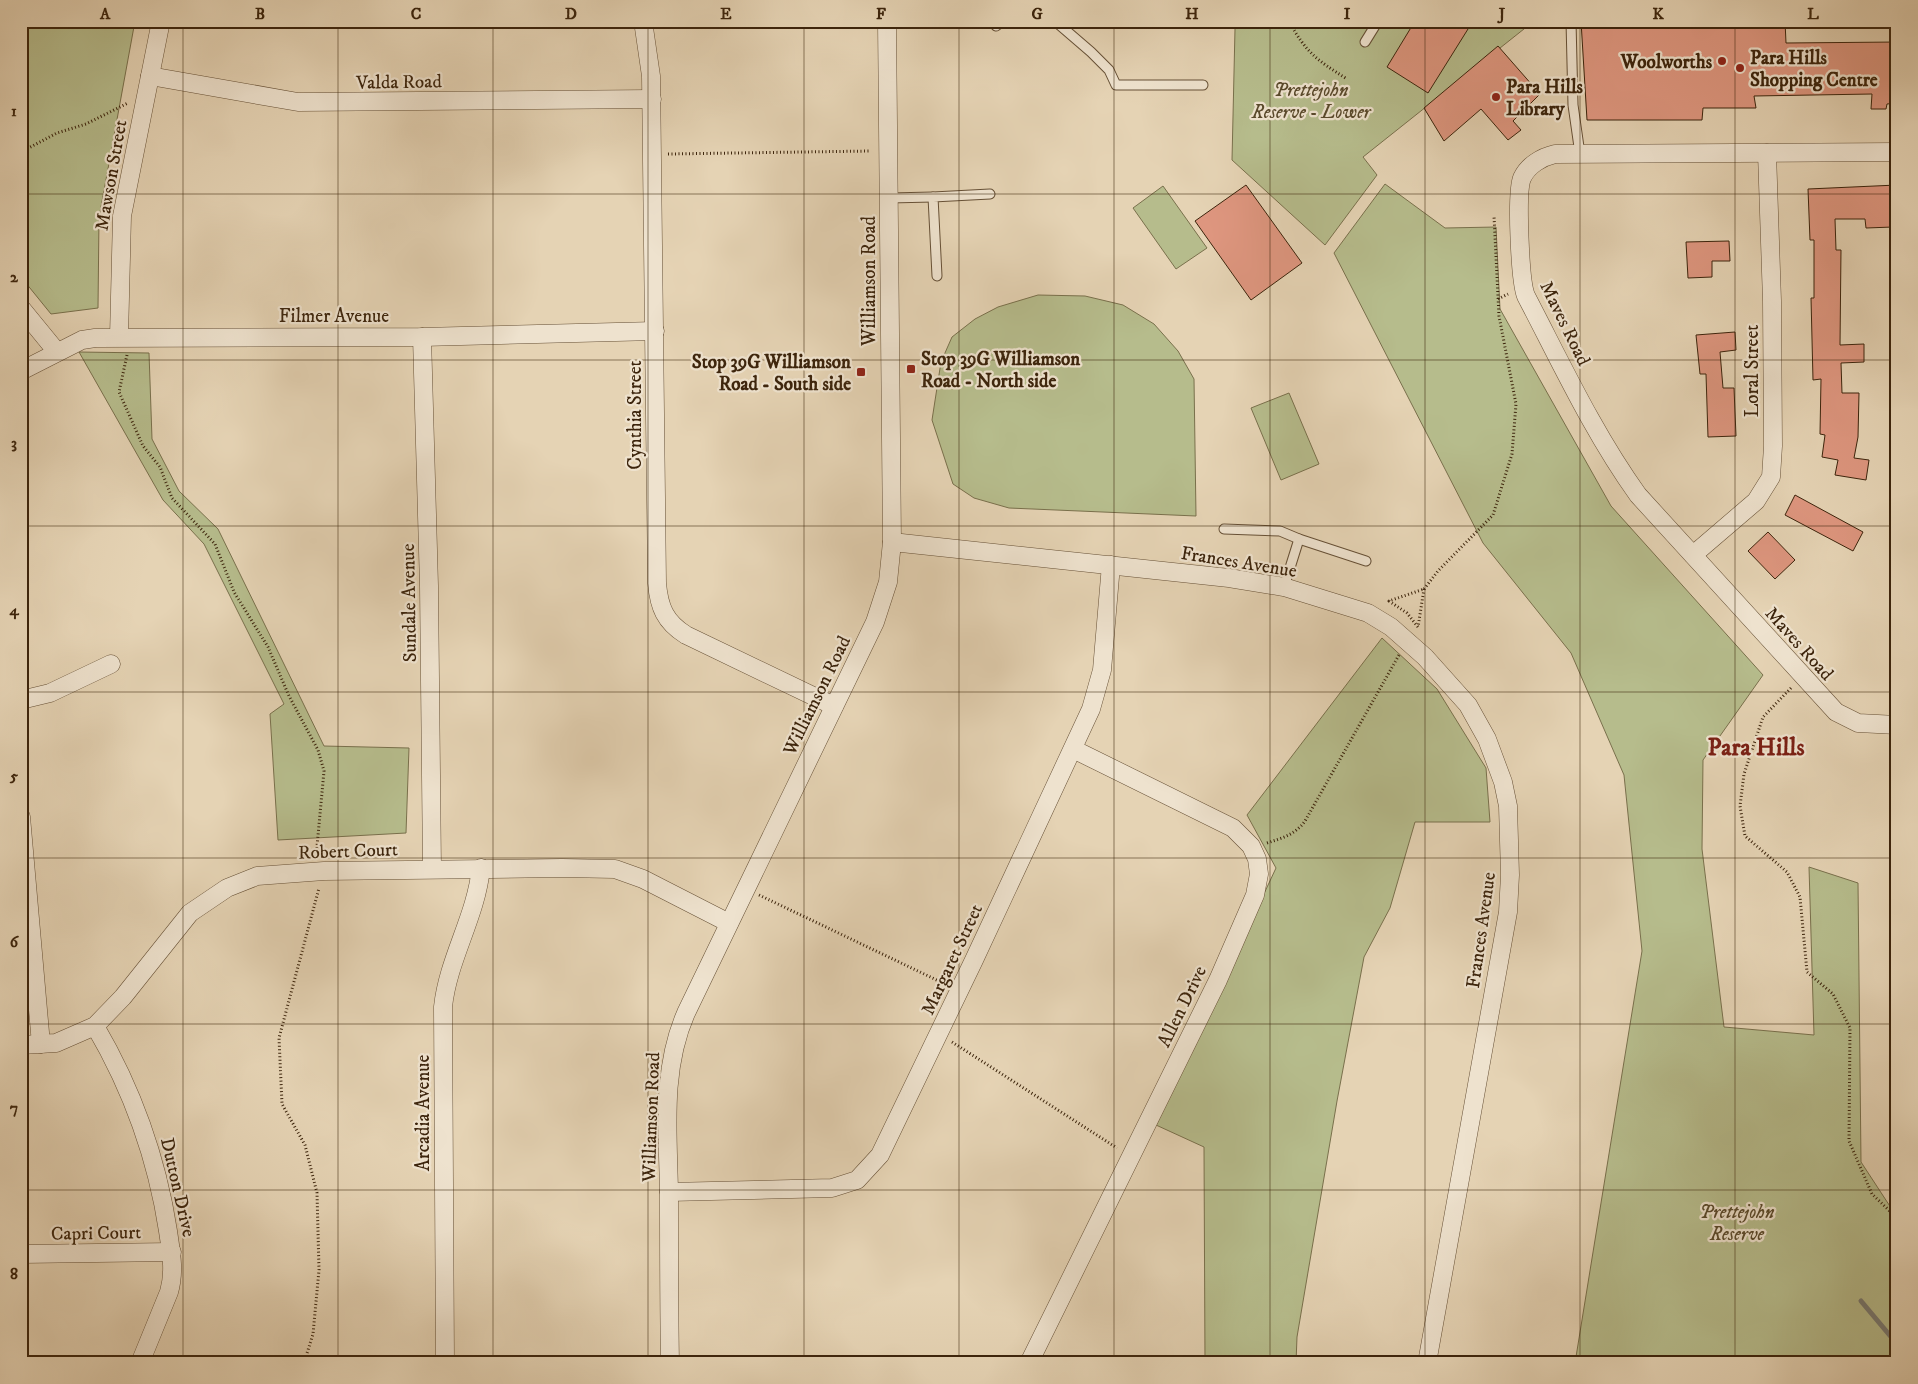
<svg xmlns="http://www.w3.org/2000/svg" width="1918" height="1384" viewBox="0 0 1918 1384" font-family="'IM FELL DW Pica',serif">
<style>
.green{fill:#b6bc8c;stroke:#79704c}
.lines{fill:none;stroke-linecap:round;stroke-linejoin:round}
.stream{stroke:#767a74;stroke-width:5}
.building{fill:#de967f;stroke:#3c240c}
.lane-casing{stroke:#665036;stroke-width:11}
.street-casing{stroke:#665036;stroke-width:19}
.path{stroke:#3c240c;stroke-width:3;stroke-dasharray:1 2.5;stroke-linecap:butt}
.lane{stroke:#eee2ce;stroke-width:9}
.street{stroke:#eee2ce;stroke-width:18}
.grid{fill:none;stroke:#3c240c;stroke-width:1;stroke-opacity:0.55}
.poi-dot{fill:#8f2418;stroke:#eee2ce;stroke-width:2}
.labels{text-anchor:middle;stroke-width:4.5;stroke-linejoin:round;paint-order:stroke}
.poi-label{font-size:19px;font-weight:bold;fill:#3c240c;stroke:#eee2ce;text-anchor:start}
.street-label{font-size:19px;fill:#3c240c;stroke:#eee2ce}
.park-label{font-size:19px;font-style:italic;fill:#5a4a2c;stroke:#eee2ce}
.district-label{font-size:24px;font-weight:bold;fill:#7a1f14;stroke:#eee2ce}
.neatline{fill:none;stroke:#3c240c;stroke-width:2}
.grid-label{font-size:16px;text-anchor:middle;font-weight:bold;fill:#3c240c}
</style>
<rect width="100%" height="100%" fill="#e5d3b4"/>
<filter id="stains"><feTurbulence type="fractalNoise" baseFrequency=".004" numOctaves="4"/><feColorMatrix values="0 0 0 0 .2 0 0 0 0 .09 0 0 0 0 .02 0 0 0 .5 -.17"/></filter>
<radialGradient id="worn" r=".72"><stop offset=".6" stop-color="#630" stop-opacity="0"/><stop offset="1" stop-color="#630" stop-opacity=".3"/></radialGradient>
<g class="green">
<polygon points="21,21 135,21 99,218 98,308 51,314 21,277"/>
<polygon points="1231,21 1534,21 1363,157 1377,175 1325,245 1232,160 1235,29"/>
<polygon points="1385,184 1445,228 1496,227 1500,309 1611,506 1763,675 1703,760 1702,849 1724,1027 1814,1035 1809,867 1858,883 1861,1162 1897,1217 1897,1363 1575,1363 1642,951 1624,775 1571,653 1483,543 1334,253"/>
<polygon points="1163,186 1207,248 1176,269 1133,208"/>
<polygon points="1038,295 1085,296 1123,305 1154,324 1178,351 1194,379 1196,516 1009,508 974,498 953,484 932,420 941,362 952,337 975,319 998,307"/>
<polygon points="79,352 149,353 152,439 179,491 218,529 324,746 409,748 406,833 278,840 270,714 284,704 204,544 163,500"/>
<polygon points="1289,393 1319,464 1281,480 1251,408"/>
<polygon points="1382,638 1437,689 1486,768 1490,822 1415,822 1390,908 1364,957 1337,1101 1297,1337 1296,1363 1205,1363 1204,1147 1156,1125 1276,868 1247,815"/>
</g>
<g class="lines">
<polyline class="stream" points="1861,1301 1892,1338 1897,1357"/>
</g>
<g class="building">
<polygon points="1415,21 1473,21 1428,93 1387,67"/>
<polygon points="1581,21 1785,21 1786,43 1897,42 1897,103 1887,104 1886,109 1871,109 1872,94 1754,96 1756,108 1703,108 1702,120 1587,120"/>
<polygon points="1498,46 1540,94 1513,121 1521,130 1508,140 1481,109 1444,141 1424,108"/>
<polygon points="1246,185 1302,263 1251,300 1195,221"/>
<polygon points="1897,185 1897,213 1892,213 1893,227 1866,228 1865,219 1835,219 1836,250 1841,250 1840,345 1864,344 1864,362 1841,363 1842,393 1859,393 1858,437 1854,458 1869,460 1866,480 1835,475 1838,460 1822,457 1825,435 1820,434 1821,379 1813,380 1811,298 1814,298 1814,240 1810,240 1808,189"/>
<polygon points="1729,241 1730,261 1712,261 1712,277 1688,278 1686,242"/>
<polygon points="1735,332 1736,350 1720,352 1723,388 1734,388 1736,436 1708,437 1706,374 1700,374 1696,335"/>
<polygon points="1795,495 1863,532 1853,551 1785,515"/>
<polygon points="1768,532 1795,560 1775,579 1748,551"/>
</g>
<g class="lines">
<defs>
<g id="lane">
<polyline points="1055,21 1091,52 1109,70 1116,85 1203,85"/>
<polyline points="1571,21 1573,105 1580,154"/>
<polyline points="996,26 1003,21"/>
<polyline points="1365,42 1378,21"/>
<polyline points="889,198 933,197"/>
<polyline points="937,276 933,197 990,194"/>
<polyline points="1224,529 1280,531 1299,539"/>
<polyline points="1284,587 1299,539 1366,561"/>
</g>
<g id="street">
<path d="M643,21L651,76L657,583C659,607 665,622 686,635L834,706"/>
<polyline points="150,76 298,102 652,99"/>
<path d="M1897,152L1555,154C1542,157 1528,165 1522,178C1516,193 1520,282 1526,296C1561,363 1594,434 1638,495L1836,712L1858,723L1897,725"/>
<polyline points="21,308 57,352"/>
<polyline points="119,337 122,216 161,21"/>
<polyline points="422,337 429,586 432,869"/>
<polyline points="21,371 82,340 95,338 422,337 655,331"/>
<polyline points="892,542 1229,578 1284,587 1368,613 1391,627 1425,657 1468,705 1487,739 1503,782 1508,806 1510,875 1508,912 1427,1363"/>
<polyline points="1693,555 1756,501 1771,477 1773,446 1772,301 1767,153"/>
<polyline points="21,700 50,693 111,664"/>
<polyline points="21,817 41,1044"/>
<path d="M95,1026C132,1089 157,1159 168,1231C171,1252 175,1271 169,1292L140,1363"/>
<polyline points="21,1045 56,1043 95,1026 123,997 190,913 227,888 257,876 324,871 562,868 615,869 643,879 729,923"/>
<polyline points="669,1192 832,1188 857,1180 880,1155 974,960 1091,709 1102,670 1111,565"/>
<polyline points="21,1254 172,1252"/>
<path d="M445,1363L443,1007C448,959 476,917 481,868"/>
<path d="M670,1363C669,1306 669,1249 669,1192C668,1131 661,1070 686,1013L875,622L888,582L892,542L887,21"/>
<polyline points="1029,1363 1218,980 1255,895 1259,874 1257,859 1251,846 1233,828 1073,749"/>
</g>
</defs>
<use href="#lane" class="lane-casing"/>
<use href="#street" class="street-casing"/>
<g class="path">
<path d="M1289,21C1306,53 1317,60 1347,79"/>
<polyline points="21,152 57,133 86,124 128,103"/>
<polyline points="668,154 870,151"/>
<polyline points="1498,299 1508,294"/>
<polyline points="127,355 119,392 143,446 160,467 172,498 215,544 234,592 268,647 289,696 318,750 324,771 316,857"/>
<polyline points="1424,589 1438,571 1493,515 1512,454 1516,404 1499,316 1494,216"/>
<polygon points="1424,589 1418,627 1407,613 1389,601"/>
<polyline points="1791,688 1763,717 1744,774 1740,806 1745,836 1787,872 1800,897 1807,972 1833,994 1850,1028 1849,1141 1872,1194 1897,1218"/>
<path d="M1267,843C1282,838 1295,835 1305,821L1399,655"/>
<polyline points="759,895 945,984"/>
<polyline points="952,1042 1117,1148"/>
<polyline points="304,1363 313,1334 319,1270 317,1193 305,1145 282,1104 279,1038 319,888"/>
</g>
<use href="#lane" class="lane"/>
<use href="#street" class="street"/>
</g>
<path class="grid" d="M183,21V1363M338,21V1363M493,21V1363M648,21V1363M804,21V1363M959,21V1363M1114,21V1363M1270,21V1363M1425,21V1363M1580,21V1363M1735,21V1363M21,194H1897M21,360H1897M21,526H1897M21,692H1897M21,858H1897M21,1024H1897M21,1190H1897"/>
<g class="poi-dot">
<circle cx="1722" cy="61" r="5"/>
<circle cx="1740" cy="68" r="5"/>
<circle cx="1496" cy="97" r="5"/>
<rect x="906" y="364" width="10" height="10" rx="2.5"/>
<rect x="856" y="367" width="10" height="10" rx="2.5"/>
</g>
<g class="labels">
<g class="poi-label">
<text x="1750" y="64">Para Hills<tspan x="1750" dy="22">Shopping Centre</tspan></text>
<text x="1712" y="68" text-anchor="end">Woolworths</text>
<text x="1506" y="93">Para Hills<tspan x="1506" dy="22">Library</tspan></text>
<text x="921" y="365">Stop 39G Williamson<tspan x="921" dy="22">Road - North side</tspan></text>
<text x="851" y="368" text-anchor="end">Stop 39G Williamson<tspan x="851" dy="22">Road - South side</tspan></text>
</g>
<g class="street-label">
<text transform="translate(399 81) rotate(-1)" y="7">Valda Road</text>
<text transform="translate(110 175) rotate(-80)" y="7">Mawson Street</text>
<text transform="translate(868 281) rotate(-90)" y="7">Williamson Road</text>
<text x="334" y="322">Filmer Avenue</text>
<text transform="translate(1566 323) rotate(64)" y="7">Maves Road</text>
<text transform="translate(1751 371) rotate(-90)" y="7">Loral Street</text>
<text transform="translate(634 415) rotate(-90)" y="7">Cynthia Street</text>
<text transform="translate(1239 561) rotate(9)" y="7">Frances Avenue</text>
<text transform="translate(408 603) rotate(-91)" y="7">Sundale Avenue</text>
<text transform="translate(1800 643) rotate(48)" y="7">Maves Road</text>
<text transform="translate(816 695) rotate(-64)" y="7">Williamson Road</text>
<text transform="translate(348 850) rotate(-2)" y="7">Robert Court</text>
<text transform="translate(1480 930) rotate(-82)" y="7">Frances Avenue</text>
<text transform="translate(951 959) rotate(-65)" y="7">Margaret Street</text>
<text transform="translate(1181 1006) rotate(-64)" y="7">Allen Drive</text>
<text transform="translate(422 1113) rotate(-90)" y="7">Arcadia Avenue</text>
<text transform="translate(650 1117) rotate(-88)" y="7">Williamson Road</text>
<text transform="translate(179 1187) rotate(77)" y="7">Dutton Drive</text>
<text transform="translate(96 1232) rotate(-1)" y="7">Capri Court</text>
</g>
<g class="park-label">
<text x="1311" y="96">Prettejohn<tspan x="1311" dy="22">Reserve - Lower</tspan></text>
<text x="1737" y="1218">Prettejohn<tspan x="1737" dy="22">Reserve</tspan></text>
</g>
<g class="district-label">
<text x="1756" y="755">Para Hills</text>
</g>
</g>
<rect width="1918" height="1384" fill="none" stroke="#e5d3b4" stroke-width="55"/>
<rect x="28" y="28" width="1862" height="1328" class="neatline"/>
<g class="grid-label">
<text x="105" y="19">A</text>
<text x="260" y="19">B</text>
<text x="416" y="19">C</text>
<text x="571" y="19">D</text>
<text x="726" y="19">E</text>
<text x="881" y="19">F</text>
<text x="1037" y="19">G</text>
<text x="1192" y="19">H</text>
<text x="1347" y="19">I</text>
<text x="1502" y="19">J</text>
<text x="1658" y="19">K</text>
<text x="1813" y="19">L</text>
<text x="14" y="116">1</text>
<text x="14" y="282">2</text>
<text x="14" y="448">3</text>
<text x="14" y="615">4</text>
<text x="14" y="781">5</text>
<text x="14" y="947">6</text>
<text x="14" y="1113">7</text>
<text x="14" y="1279">8</text>
</g>
<rect width="100%" height="100%" filter="url(#stains)"/>
<rect width="100%" height="100%" fill="url(#worn)"/>
</svg>
